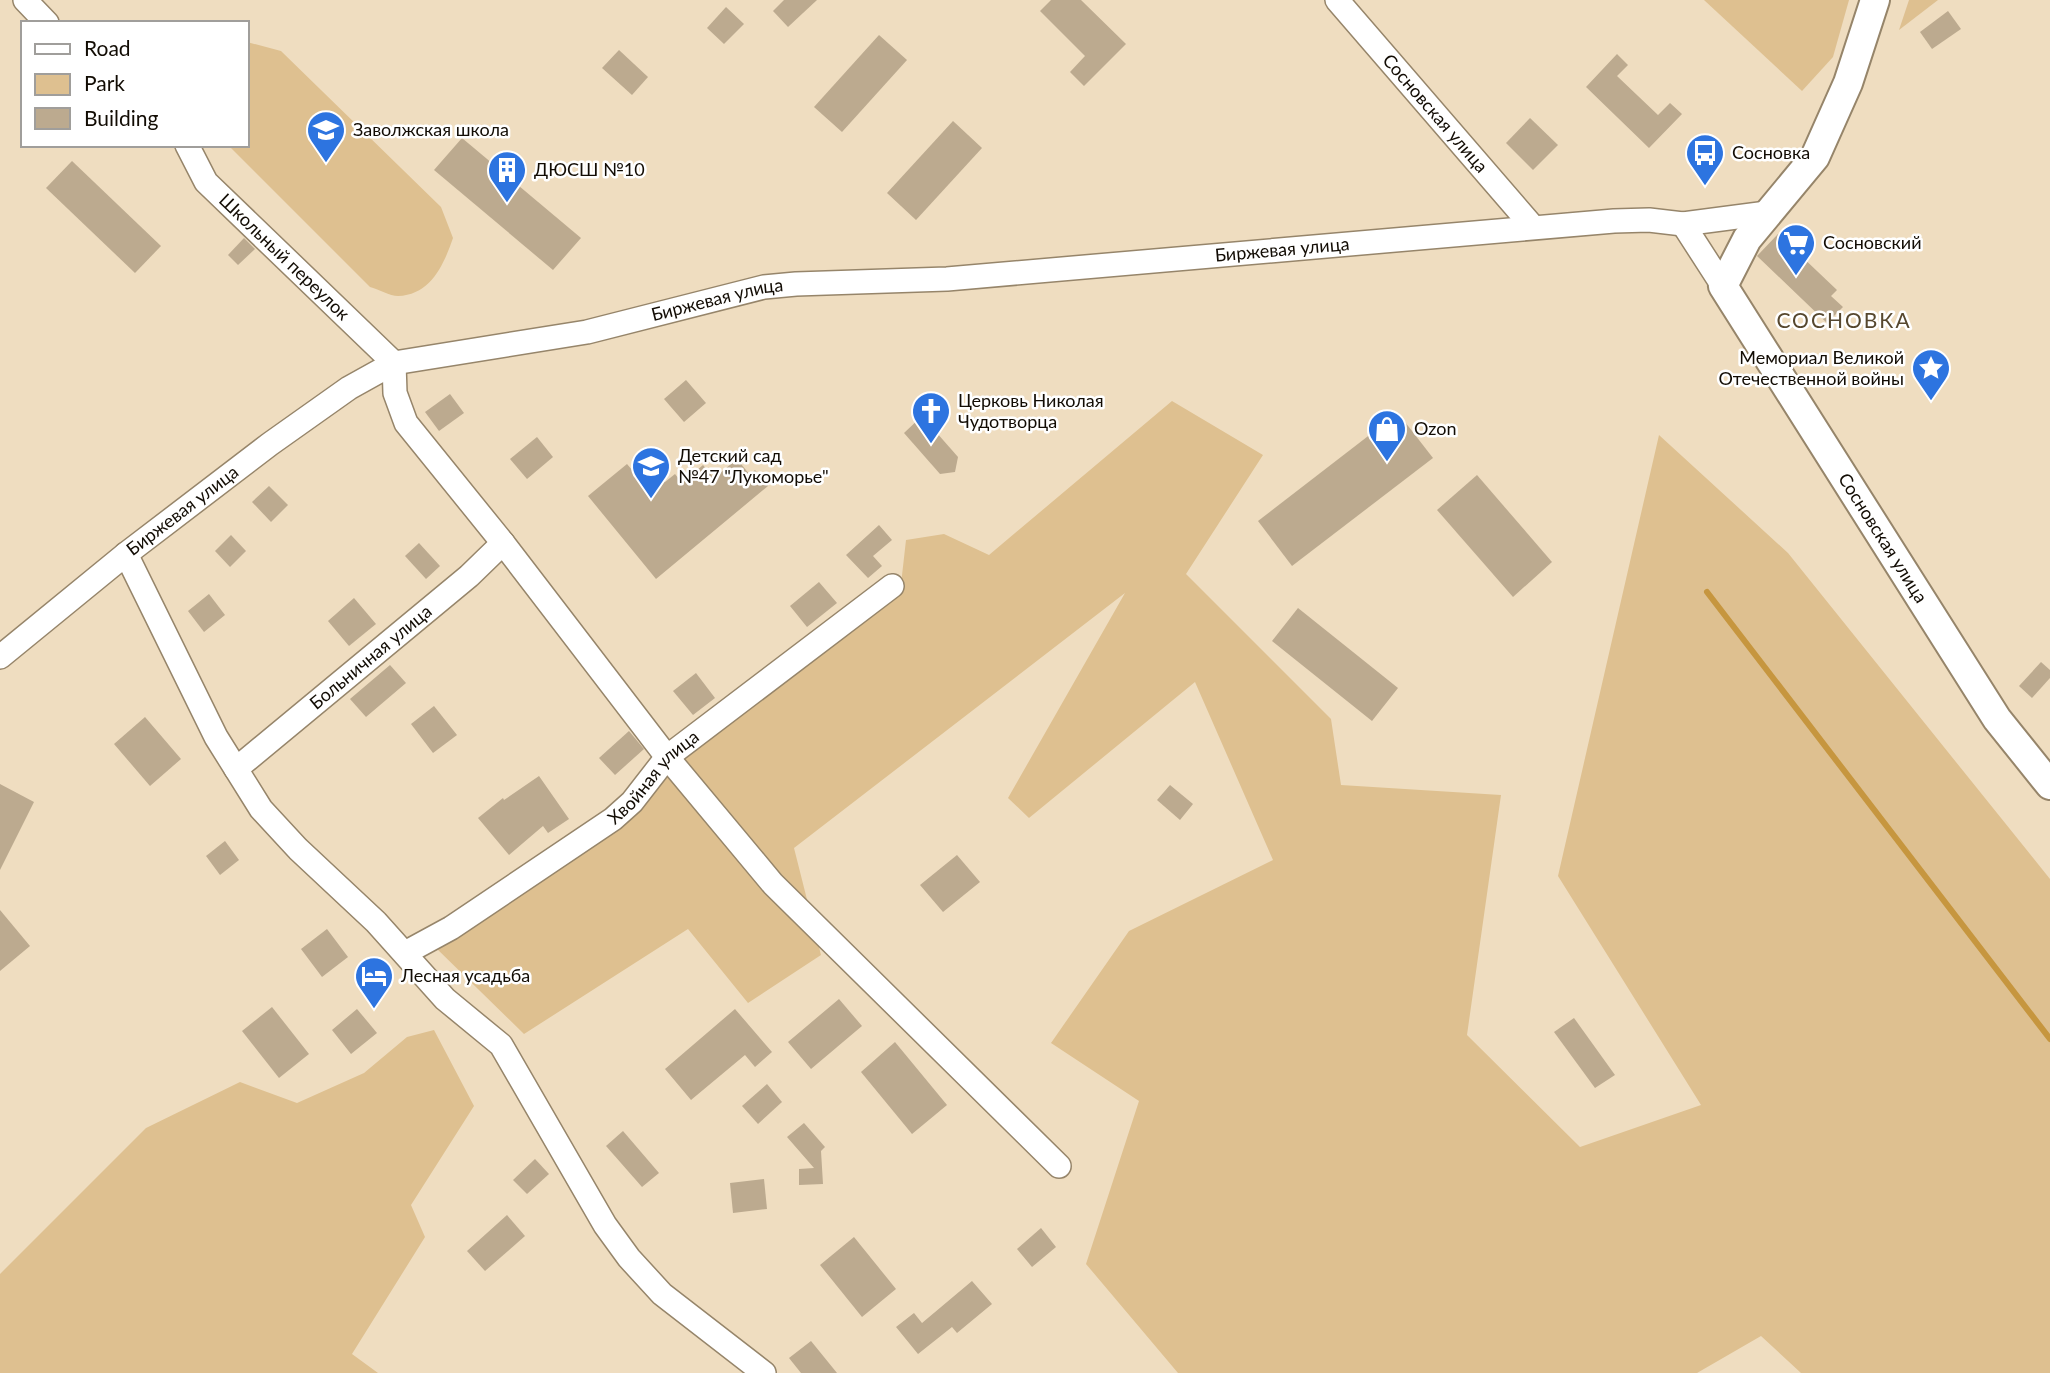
<svg xmlns="http://www.w3.org/2000/svg" width="2050" height="1373" viewBox="0 0 2050 1373" font-family="Lato,sans-serif">
<style>
.green{fill:#dec090}
.lines{fill:none;stroke-linecap:round;stroke-linejoin:round}
.stream{stroke:#c6963f;stroke-width:6}
.building{fill:#bcaa8f}
.minor-casing{stroke:#96856a;stroke-width:26}
.tertiary-casing{stroke:#96856a;stroke-width:32}
.minor{stroke:#fff;stroke-width:23}
.tertiary{stroke:#fff;stroke-width:28}
.labels{text-anchor:middle;stroke-width:5;stroke-linejoin:round;paint-order:stroke}
.street-label{font-size:18px;fill:#120c04;stroke:#fff}
.poi-label{font-size:18px;fill:#120c04;stroke:#fff;text-anchor:start}
.quarter-label{font-size:21px;letter-spacing:2px;fill:#56472e;stroke:#fff}
</style>
<rect width="100%" height="100%" fill="#efddc0"/>
<g class="green">
<polygon points="1704,0 1849,0 1833,57 1802,91"/>
<polygon points="1909,0 1938,0 1899,30"/>
<path d="M247,42L281,51L441,207L453,238C444,264 431,295 398,296C390,296 378,289 370,287L228,145H247Z"/>
<polygon points="1172,401 1263,455 1186,574 1331,719 1341,785 1501,795 1467,1035 1580,1147 1701,1105 1558,876 1659,435 1788,553 2050,879 2050,1373 1801,1373 1761,1336 1697,1373 1178,1373 1086,1264 1139,1101 1051,1043 1129,931 1273,860 1195,682 1029,818 1008,798 1125,593 794,848 821,955 748,1003 688,929 524,1034 435,947 623,827 701,740 900,593 906,540 944,534 989,555"/>
<polygon points="434,1030 474,1106 411,1205 425,1237 352,1354 378,1373 0,1373 0,1274 146,1128 240,1082 297,1103 364,1073 407,1037"/>
</g>
<g class="lines">
<polyline class="stream" points="1707,592 2050,1039"/>
</g>
<g class="building">
<polygon points="784,0 817,0 788,27 773,11"/>
<polygon points="1051,0 1081,0 1126,44 1084,86 1070,72 1085,56 1040,11"/>
<polygon points="726,7 744,24 724,44 707,28"/>
<polygon points="1948,11 1961,29 1932,49 1920,32"/>
<polygon points="879,35 907,60 842,132 814,107"/>
<polygon points="619,50 648,77 632,95 602,68"/>
<polygon points="1617,54 1628,65 1617,76 1658,115 1670,103 1682,114 1649,148 1586,87"/>
<polygon points="1530,118 1558,145 1533,170 1506,143"/>
<polygon points="953,121 982,148 916,220 887,193"/>
<polygon points="462,138 581,238 553,270 434,170"/>
<polygon points="72,161 161,246 135,273 46,188"/>
<polygon points="1778,234 1837,290 1831,296 1843,307 1827,323 1757,256"/>
<polygon points="244,238 255,249 238,265 228,255"/>
<polygon points="686,380 706,403 684,422 664,399"/>
<polygon points="450,394 464,413 439,431 425,412"/>
<polygon points="1398,413 1433,458 1292,566 1258,521"/>
<polygon points="922,416 958,457 955,472 940,474 904,433"/>
<polygon points="537,437 553,457 527,479 510,459"/>
<polygon points="737,459 750,475 755,470 768,486 656,579 588,496 627,464 638,477 652,465 665,482 675,474 682,483 703,465 714,478"/>
<polygon points="1477,475 1552,562 1513,597 1437,510"/>
<polygon points="269,486 288,505 271,522 252,502"/>
<polygon points="879,525 892,540 873,556 882,566 868,578 846,555"/>
<polygon points="231,535 246,551 230,567 215,551"/>
<polygon points="419,543 440,566 426,579 405,556"/>
<polygon points="819,582 837,603 807,627 790,606"/>
<polygon points="209,594 225,615 204,632 188,611"/>
<polygon points="354,598 376,624 349,646 328,621"/>
<polygon points="1298,608 1398,688 1372,721 1272,641"/>
<polygon points="2041,662 2050,670 2050,678 2032,698 2019,686"/>
<polygon points="390,665 406,683 366,717 350,699"/>
<polygon points="696,673 715,698 693,715 673,691"/>
<polygon points="434,706 457,735 433,753 411,724"/>
<polygon points="145,717 181,759 150,786 114,744"/>
<polygon points="629,731 644,749 615,775 599,758"/>
<polygon points="539,776 569,819 548,833 543,826 509,855 478,818 503,798 504,800"/>
<polygon points="0,784 34,802 0,870"/>
<polygon points="1170,785 1193,804 1180,820 1157,800"/>
<polygon points="225,841 239,860 220,875 206,856"/>
<polygon points="957,855 980,882 943,912 920,885"/>
<polygon points="0,910 30,946 0,971"/>
<polygon points="327,929 348,957 322,977 301,949"/>
<polygon points="839,999 862,1026 811,1069 788,1042"/>
<polygon points="272,1007 309,1054 279,1078 242,1031"/>
<polygon points="357,1009 377,1033 351,1054 332,1030"/>
<polygon points="735,1009 772,1052 755,1067 745,1055 691,1100 665,1069"/>
<polygon points="1574,1018 1615,1075 1595,1088 1554,1032"/>
<polygon points="895,1042 947,1105 912,1134 861,1072"/>
<polygon points="767,1084 782,1102 758,1124 742,1106"/>
<polygon points="804,1123 825,1147 821,1151 823,1184 799,1185 799,1169 814,1168 787,1137"/>
<polygon points="623,1131 659,1173 642,1187 606,1146"/>
<polygon points="535,1159 549,1174 527,1194 513,1180"/>
<polygon points="764,1179 767,1209 733,1213 730,1183"/>
<polygon points="507,1215 525,1236 485,1271 467,1251"/>
<polygon points="1041,1228 1056,1247 1032,1267 1017,1249"/>
<polygon points="854,1237 896,1289 862,1317 820,1265"/>
<polygon points="972,1281 992,1304 957,1333 952,1327 918,1354 896,1327 914,1313 922,1323"/>
<polygon points="811,1341 837,1373 801,1373 789,1358"/>
</g>
<g class="lines">
<defs>
<g id="minor">
<polyline points="25,0 47,23"/>
<path id="s1" d="M1337,0L1533,227"/>
<path id="s2" d="M187,145L206,182L394,363L395,393L406,423L503,543L667,757L773,884L1059,1166"/>
<polyline points="1723,286 1683,224 1767,213"/>
<polyline points="126,554 216,737 261,809 298,849 376,922 445,999 501,1045 605,1225 629,1258 662,1294 764,1373"/>
<path id="s3" d="M0,657L126,554L270,444L349,388L394,363L587,332L764,287L796,284L947,279L1614,221L1649,220L1683,224"/>
<path id="s4" d="M236,769L469,576L503,543"/>
<path id="s5" d="M405,953L451,928L613,819L632,802L667,757L892,586"/>
</g>
<g id="tertiary">
<path id="s6" d="M1875,0L1848,83L1815,157L1747,239L1723,286L1997,719L2050,785"/>
</g>
</defs>
<use href="#minor" class="minor-casing"/>
<use href="#tertiary" class="tertiary-casing"/>
<use href="#minor" class="minor"/>
<use href="#tertiary" class="tertiary"/>
</g>
<defs>
<symbol id="school-pin" viewBox="-11 -11 22 30"><path d="M0 17L-7.5 6A9.5 9.5 0 1 1 7.5 6Z" fill="#2d74e0" stroke="#fff"/><path d="M0-5L7-2L0 1L-7-2ZM-4 1L0 2.5L4 1V4Q0 6-4 4Z" fill="#fff"/></symbol>
<symbol id="bus-pin" viewBox="-11 -11 22 30"><path d="M0 17L-7.5 6A9.5 9.5 0 1 1 7.5 6Z" fill="#2d74e0" stroke="#fff"/><path d="M-5-6H5V4H4V6H2V4H-2V6H-4V4H-5ZM-3.5-4V0h7V-4ZM-3.5 1.2v1.5H-2V1.2ZM2 1.2v1.5H3.5V1.2Z" fill="#fff"/></symbol>
<symbol id="building-pin" viewBox="-11 -11 22 30"><path d="M0 17L-7.5 6A9.5 9.5 0 1 1 7.5 6Z" fill="#2d74e0" stroke="#fff"/><path d="M-4-6H4V6H1V3H-1V6H-4ZM-2.5-4.3h1.7v1.8h-1.7ZM.8-4.3h1.7v1.8H.8ZM-2.5-1h1.7V.8h-1.7ZM.8-1h1.7V.8H.8Z" fill="#fff"/></symbol>
<symbol id="supermarket-pin" viewBox="-11 -11 22 30"><path d="M0 17L-7.5 6A9.5 9.5 0 1 1 7.5 6Z" fill="#2d74e0" stroke="#fff"/><path d="M-6-5.5h2.5l.6 2H6L4.5 2H-2.5L-4.4-4H-6ZM-1.5 3.2a1.3 1.3 0 1 0 .1 0ZM3 3.2a1.3 1.3 0 1 0 .1 0Z" fill="#fff"/></symbol>
<symbol id="sight-pin" viewBox="-11 -11 22 30"><path d="M0 17L-7.5 6A9.5 9.5 0 1 1 7.5 6Z" fill="#2d74e0" stroke="#fff"/><path d="M0-6L1.8-2.2L6-1.7L2.9 1.2L3.7 5.4L0 3.3L-3.7 5.4L-2.9 1.2L-6-1.7L-1.8-2.2Z" fill="#fff"/></symbol>
<symbol id="church-pin" viewBox="-11 -11 22 30"><path d="M0 17L-7.5 6A9.5 9.5 0 1 1 7.5 6Z" fill="#2d74e0" stroke="#fff"/><path d="M-1.2-6h2.4v3.5h3.3v2.4h-3.3V6h-2.4V-.1h-3.3v-2.4h3.3Z" fill="#fff"/></symbol>
<symbol id="shop-pin" viewBox="-11 -11 22 30"><path d="M0 17L-7.5 6A9.5 9.5 0 1 1 7.5 6Z" fill="#2d74e0" stroke="#fff"/><path d="M-5-2.5h2.3a2.7 3.5 0 0 1 5.4 0H5L5.5 6h-11ZM-1.5-2.5h3a1.5 2.3 0 0 0-3 0Z" fill="#fff"/></symbol>
<symbol id="hotel-pin" viewBox="-11 -11 22 30"><path d="M0 17L-7.5 6A9.5 9.5 0 1 1 7.5 6Z" fill="#2d74e0" stroke="#fff"/><path d="M-6-4.5h1.5V1H6V5H4.5V3h-9V5H-6ZM-4 0a1.8 1.8 0 1 1 3.6 0ZM.5 0V-2.5h3Q6-2.5 6 0Z" fill="#fff"/></symbol>
</defs>
<g fill-rule="evenodd">
<use href="#school-pin" x="304" y="108" width="44" height="60"/>
<use href="#bus-pin" x="1683" y="131" width="44" height="60"/>
<use href="#building-pin" x="485" y="148" width="44" height="60"/>
<use href="#supermarket-pin" x="1774" y="221" width="44" height="60"/>
<use href="#sight-pin" x="1909" y="346" width="44" height="60"/>
<use href="#church-pin" x="909" y="389" width="44" height="60"/>
<use href="#shop-pin" x="1365" y="407" width="44" height="60"/>
<use href="#school-pin" x="629" y="444" width="44" height="60"/>
<use href="#hotel-pin" x="352" y="954" width="44" height="60"/>
</g>
<g class="labels">
<g class="street-label">
<text dy="6" stroke="none"><textPath href="#s1" startOffset="150">Сосновская улица</textPath></text>
<text dy="6" stroke="none"><textPath href="#s3" startOffset="1390">Биржевая улица</textPath></text>
<text dy="6" stroke="none"><textPath href="#s2" startOffset="150">Школьный переулок</textPath></text>
<text dy="6" stroke="none"><textPath href="#s3" startOffset="822">Биржевая улица</textPath></text>
<text dy="6" stroke="none"><textPath href="#s3" startOffset="234">Биржевая улица</textPath></text>
<text dy="6" stroke="none"><textPath href="#s6" startOffset="626">Сосновская улица</textPath></text>
<text dy="6" stroke="none"><textPath href="#s4" startOffset="175">Больничная улица</textPath></text>
<text dy="6" stroke="none"><textPath href="#s5" startOffset="306">Хвойная улица</textPath></text>
</g>
<g class="poi-label">
<text x="353" y="136">Заволжская школа</text>
<text x="1732" y="159">Сосновка</text>
<text x="534" y="176">ДЮСШ №10</text>
<text x="1823" y="249">Сосновский</text>
<text x="1904" y="364" text-anchor="end">Мемориал Великой<tspan x="1904" dy="21">Отечественной войны</tspan></text>
<text x="958" y="407">Церковь Николая<tspan x="958" dy="21">Чудотворца</tspan></text>
<text x="1414" y="435">Ozon</text>
<text x="678" y="462">Детский сад<tspan x="678" dy="21">№47 "Лукоморье"</tspan></text>
<text x="401" y="982">Лесная усадьба</text>
</g>
<g class="quarter-label">
<text x="1844" y="328">СОСНОВКА</text>
</g>
</g>
<rect x="21" y="21" width="228" height="126" fill="#ffffff" stroke="#a09e9b" stroke-width="2"/>
<rect x="35" y="44" width="35" height="10" fill="#ffffff" stroke="#a09e9b" stroke-width="2"/>
<text x="84" y="56" font-size="21" fill="#120c04">Road</text>
<rect x="35" y="74" width="35" height="21" fill="#dec090" stroke="#a09e9b" stroke-width="2"/>
<text x="84" y="91" font-size="21" fill="#120c04">Park</text>
<rect x="35" y="108" width="35" height="21" fill="#bcaa8f" stroke="#a09e9b" stroke-width="2"/>
<text x="84" y="126" font-size="21" fill="#120c04">Building</text>
</svg>
